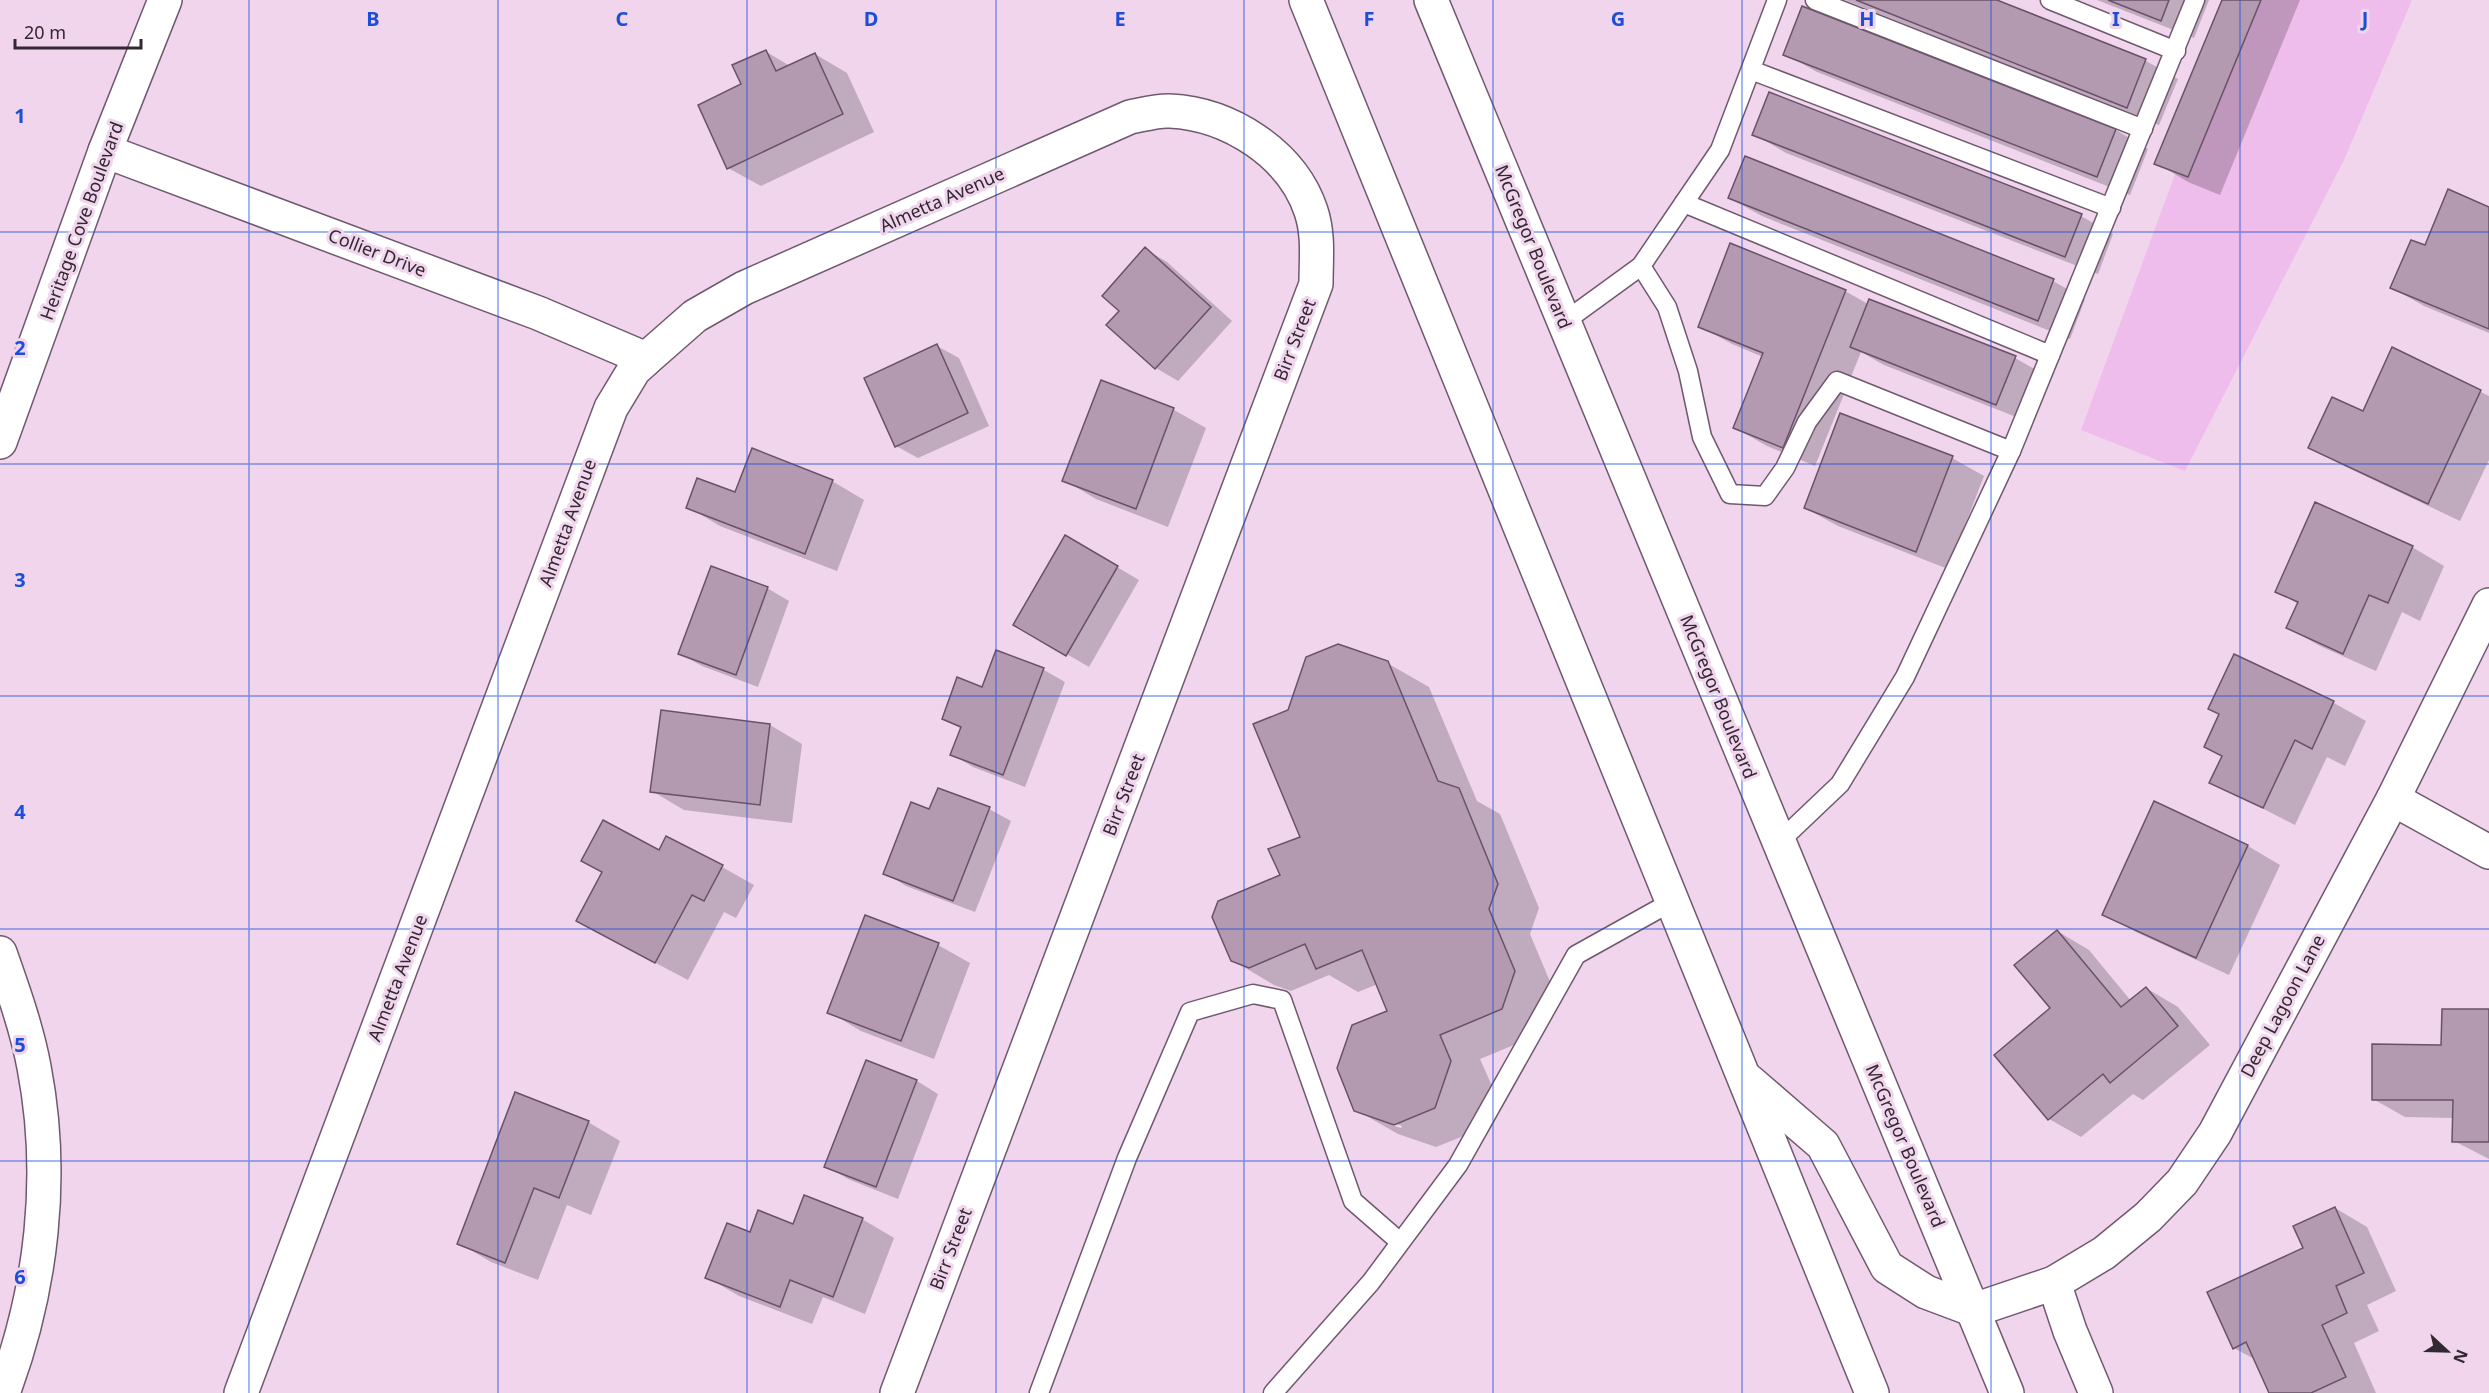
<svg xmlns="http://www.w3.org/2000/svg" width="2489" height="1393" viewBox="0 0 2489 1393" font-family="'Noto Sans',sans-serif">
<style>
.green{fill:#efbdeb}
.shadow{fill:#0003;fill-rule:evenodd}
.building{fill:#b39ab1;stroke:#695267;stroke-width:1.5}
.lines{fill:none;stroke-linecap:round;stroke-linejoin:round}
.lane-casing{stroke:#70596e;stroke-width:21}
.street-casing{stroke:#70596e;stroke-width:36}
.secondary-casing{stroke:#70596e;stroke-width:36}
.lane{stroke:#fff;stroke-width:18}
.street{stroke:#fff;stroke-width:33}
.secondary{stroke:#fff;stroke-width:33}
.grid{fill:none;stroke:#1d4ed8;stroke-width:1.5;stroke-opacity:0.55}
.labels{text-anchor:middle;stroke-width:6;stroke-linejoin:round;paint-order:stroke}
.street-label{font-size:18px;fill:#322831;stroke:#f0d5ed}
.grid-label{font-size:20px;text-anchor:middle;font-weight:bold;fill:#1d4ed8;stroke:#f0d5ed;stroke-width:6;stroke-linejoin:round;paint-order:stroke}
</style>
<rect width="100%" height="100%" fill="#f0d5ed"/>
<polygon class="green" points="2239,0 2412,0 2344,160 2185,471 2081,430"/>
<g class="shadow">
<polygon points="1845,0 1993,0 2146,61 2178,79 2159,125"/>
<polygon points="2097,0 2209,0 2194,38"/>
<polygon points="2223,0 2300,0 2220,195 2188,182 2156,163"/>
<polygon points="765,51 790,66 815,54 847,73 874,132 761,186 728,168 743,85"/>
<polygon points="1785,54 2116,130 2148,149 2130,195 1817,72"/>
<polygon points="1754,134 2081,216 2113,234 2098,274 1786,153"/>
<polygon points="1729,198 2053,281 2085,299 2070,339 1762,216"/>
<polygon points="2489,208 2489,333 2424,306 2392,288 2426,247"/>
<polygon points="1145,249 1167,262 1232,321 1178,381 1156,368 1108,325 1121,311"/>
<polygon points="1845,291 1868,304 2015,358 2047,376 2029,422 1884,365 1861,352 1815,466 1767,446 1735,428 1763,357 1732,344 1699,326"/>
<polygon points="937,346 959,358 989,426 918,458 896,446"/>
<polygon points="2393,349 2489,396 2489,460 2460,521 2342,465 2310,447 2363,413"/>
<polygon points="1102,382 1174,410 1206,428 1168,527 1096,499 1064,480"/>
<polygon points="1952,458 1984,476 1948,569 1838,526 1805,508"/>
<polygon points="832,481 864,500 837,571 720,526 688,507"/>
<polygon points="1066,537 1139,580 1089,667 1015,624"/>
<polygon points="2412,547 2444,566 2420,621 2402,612 2376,671 2320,646 2288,628 2298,604 2277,591"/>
<polygon points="767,588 789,601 758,687 702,666 680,654"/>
<polygon points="997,652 1044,670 1065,682 1025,787 973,767 952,754 962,729 943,719 983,689"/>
<polygon points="2234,656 2334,703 2366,721 2345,766 2327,757 2295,825 2211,782 2223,756 2220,715"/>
<path d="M1387,663L1429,687L1477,801L1500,814L1539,908L1530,934L1556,996L1543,1033L1480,1059L1492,1086L1476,1131L1436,1147L1398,1134L1356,1110L1389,1011L1378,984L1358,992L1329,975L1291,991L1274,985L1232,960L1302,838L1289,712ZM1391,1122L1402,1126L1401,1128L1391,1125Z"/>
<polygon points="770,725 802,744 792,823 684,810 652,791"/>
<polygon points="2154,803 2248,846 2280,865 2229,975 2136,932 2104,914"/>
<polygon points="989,809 1011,821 975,912 906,886 885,873 930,811"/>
<polygon points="659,852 722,867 754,885 736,918 724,912 688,980 610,939"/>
<polygon points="2057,931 2089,950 2131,1001 2146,988 2178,1007 2210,1045 2143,1100 2133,1094 2081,1137 2049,1119"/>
<polygon points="938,945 970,963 934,1059 861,1031 829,1012"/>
<polygon points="2489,1011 2489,1159 2454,1141 2454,1118 2405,1117 2373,1099"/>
<polygon points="866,1062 917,1081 938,1094 898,1199 848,1179 826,1166"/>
<polygon points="588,1122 620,1141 591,1215 567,1205 538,1280 491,1262 459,1243"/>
<polygon points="2335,1208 2367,1227 2396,1291 2367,1305 2379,1331 2354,1343 2376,1393 2271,1393 2256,1360 2234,1348"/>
<polygon points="862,1219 894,1238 865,1314 823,1297 812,1324 739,1296 707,1277 750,1234 794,1226"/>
</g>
<g class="building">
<polygon points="1856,0 1997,0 2146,59 2127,108"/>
<polygon points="2108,0 2169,0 2161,21"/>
<polygon points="2222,0 2261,0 2188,177 2154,164"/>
<polygon points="1802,6 2116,129 2097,177 1783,55"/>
<polygon points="766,50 776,71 815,53 843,114 727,169 698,105 741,84 732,65"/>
<polygon points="1769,92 2082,214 2065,257 1752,135"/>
<polygon points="1745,156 2054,279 2038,321 1728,198"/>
<polygon points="2448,189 2489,207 2489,329 2390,288 2411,240 2425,245"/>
<polygon points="1730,243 1846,290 1783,448 1733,428 1763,353 1698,327"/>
<polygon points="1145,247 1211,307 1155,369 1106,325 1119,311 1102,296"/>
<polygon points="1869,299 2016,356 1996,405 1850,347"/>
<polygon points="937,344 968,413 895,447 864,378"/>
<polygon points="2392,347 2481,390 2428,504 2308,448 2332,397 2363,411"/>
<polygon points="1101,380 1174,408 1136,509 1062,481"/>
<polygon points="1840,413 1953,456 1916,552 1804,508"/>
<polygon points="752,448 833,480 805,554 686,508 697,478 735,492"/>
<polygon points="2315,502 2413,546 2388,603 2369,595 2343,654 2286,628 2298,602 2275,592"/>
<polygon points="1065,535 1118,566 1066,656 1013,625"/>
<polygon points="711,566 768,587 736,675 678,654"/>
<polygon points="1338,644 1388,661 1438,781 1459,788 1498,884 1489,909 1515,971 1502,1009 1440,1035 1451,1061 1435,1108 1394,1125 1354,1111 1337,1068 1352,1025 1387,1011 1362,950 1316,969 1305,944 1249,968 1231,961 1212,917 1218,901 1280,875 1268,849 1300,837 1253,724 1288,710 1306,657"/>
<polygon points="996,650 1044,668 1003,775 950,755 961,727 942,719 957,677 982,687"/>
<polygon points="2234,654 2334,701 2312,749 2295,740 2263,808 2209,783 2222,756 2204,747 2219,714 2208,709"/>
<polygon points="661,710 770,724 760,805 650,792"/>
<polygon points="938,788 990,807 953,901 883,874 911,802 929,809"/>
<polygon points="2154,801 2248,845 2196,958 2102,915"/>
<polygon points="603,820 659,850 666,836 723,865 704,901 692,895 655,963 576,921 602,872 581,861"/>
<polygon points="865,915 939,943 901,1041 827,1013"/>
<polygon points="2057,930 2121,1007 2146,987 2178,1026 2110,1083 2103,1074 2048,1120 1994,1055 2050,1008 2014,965"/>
<polygon points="2442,1009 2489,1009 2489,1142 2452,1142 2453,1100 2372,1100 2372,1044 2441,1045"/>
<polygon points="866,1060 917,1080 876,1187 824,1167"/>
<polygon points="515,1092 589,1121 559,1198 534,1188 505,1263 457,1244"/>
<polygon points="804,1195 863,1218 833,1297 790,1280 780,1307 705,1278 727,1223 750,1232 758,1210 793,1224"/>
<polygon points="2335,1207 2364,1273 2336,1286 2347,1313 2322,1325 2346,1377 2311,1393 2269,1393 2246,1342 2233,1349 2207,1292 2303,1248 2293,1226"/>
</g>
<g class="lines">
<defs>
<g id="lane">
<polyline points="1815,0 2143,129"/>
<polyline points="2050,0 2176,51"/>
<polyline points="1751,70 2111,208"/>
<polyline points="1684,203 2050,355"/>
<polyline points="1641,266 1667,307 1688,371 1702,437 1730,494 1765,496 1785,468 1807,422 1837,381 2011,451"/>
<polyline points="1564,322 1641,266 1720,150 1777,0"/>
<polyline points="1778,843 1840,784 1905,677 2011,451 2195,0"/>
<polyline points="1039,1393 1127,1158 1190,1012 1253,994 1282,1000 1353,1201 1400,1242"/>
<polyline points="1273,1393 1371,1282 1458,1165 1576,955 1673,901"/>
</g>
<g id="street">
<polyline points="105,151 538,313 646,359"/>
<polyline points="0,442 105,151 165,0"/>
<polyline points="2393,799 2489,852"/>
<path d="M0,953C13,990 27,1029 34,1067C55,1176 42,1289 3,1393"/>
<polyline points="2054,1283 2070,1331 2096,1393"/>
<polyline points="1974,1310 2054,1283 2104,1253 2148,1217 2182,1182 2215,1133 2393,799 2489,605"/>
<path d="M241,1393L611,408L634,370L646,359L695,316L744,288L1130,117C1142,115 1158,110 1170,111C1230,114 1292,154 1311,211C1319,235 1316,259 1316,284L897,1393"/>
</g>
<g id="secondary">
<polyline points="1306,0 1872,1393"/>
<polyline points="1431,0 2007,1393"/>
<polyline points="1749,1081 1823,1145 1887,1267 1926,1292 1974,1310"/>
</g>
</defs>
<use href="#lane" class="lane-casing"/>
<use href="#street" class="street-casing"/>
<use href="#secondary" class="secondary-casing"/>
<use href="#lane" class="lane"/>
<use href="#street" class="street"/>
<use href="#secondary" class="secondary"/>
</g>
<path class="grid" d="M249,0V1393M498,0V1393M747,0V1393M996,0V1393M1244,0V1393M1493,0V1393M1742,0V1393M1991,0V1393M2240,0V1393M0,232H2489M0,464H2489M0,696H2489M0,929H2489M0,1161H2489"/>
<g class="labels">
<g class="street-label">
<text transform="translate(942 200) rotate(-24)" y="6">Almetta Avenue</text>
<text transform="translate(82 221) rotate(-70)" y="6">Heritage Cove Boulevard</text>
<text transform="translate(1533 247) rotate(68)" y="6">McGregor Boulevard</text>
<text transform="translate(377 253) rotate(21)" y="6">Collier Drive</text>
<text transform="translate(1295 340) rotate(-69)" y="6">Birr Street</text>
<text transform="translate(568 523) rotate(-70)" y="6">Almetta Avenue</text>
<text transform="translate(1718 697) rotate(68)" y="6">McGregor Boulevard</text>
<text transform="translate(1124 795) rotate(-69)" y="6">Birr Street</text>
<text transform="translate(398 978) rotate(-69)" y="6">Almetta Avenue</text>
<text transform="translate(2283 1006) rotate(-62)" y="6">Deep Lagoon Lane</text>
<text transform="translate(1905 1146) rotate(67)" y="6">McGregor Boulevard</text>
<text transform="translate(951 1249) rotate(-69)" y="6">Birr Street</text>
</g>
</g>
<g class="grid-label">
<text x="373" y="26">B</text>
<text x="622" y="26">C</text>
<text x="871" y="26">D</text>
<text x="1120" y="26">E</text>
<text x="1369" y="26">F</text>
<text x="1618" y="26">G</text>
<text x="1867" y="26">H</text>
<text x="2116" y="26">I</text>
<text x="2365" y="26">J</text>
<text x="20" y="123">1</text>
<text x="20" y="355">2</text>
<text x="20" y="587">3</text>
<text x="20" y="819">4</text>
<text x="20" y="1052">5</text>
<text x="20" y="1284">6</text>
</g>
<g transform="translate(2447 1351) rotate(112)" stroke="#f0d5ed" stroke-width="4.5" paint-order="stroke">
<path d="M0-4.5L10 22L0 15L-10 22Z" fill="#322831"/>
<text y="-9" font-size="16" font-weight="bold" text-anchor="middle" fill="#322831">N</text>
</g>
<path d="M15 39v9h126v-9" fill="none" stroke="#322831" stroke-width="3"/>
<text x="24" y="39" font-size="18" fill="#322831" stroke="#f0d5ed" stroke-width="4.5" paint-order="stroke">20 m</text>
</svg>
